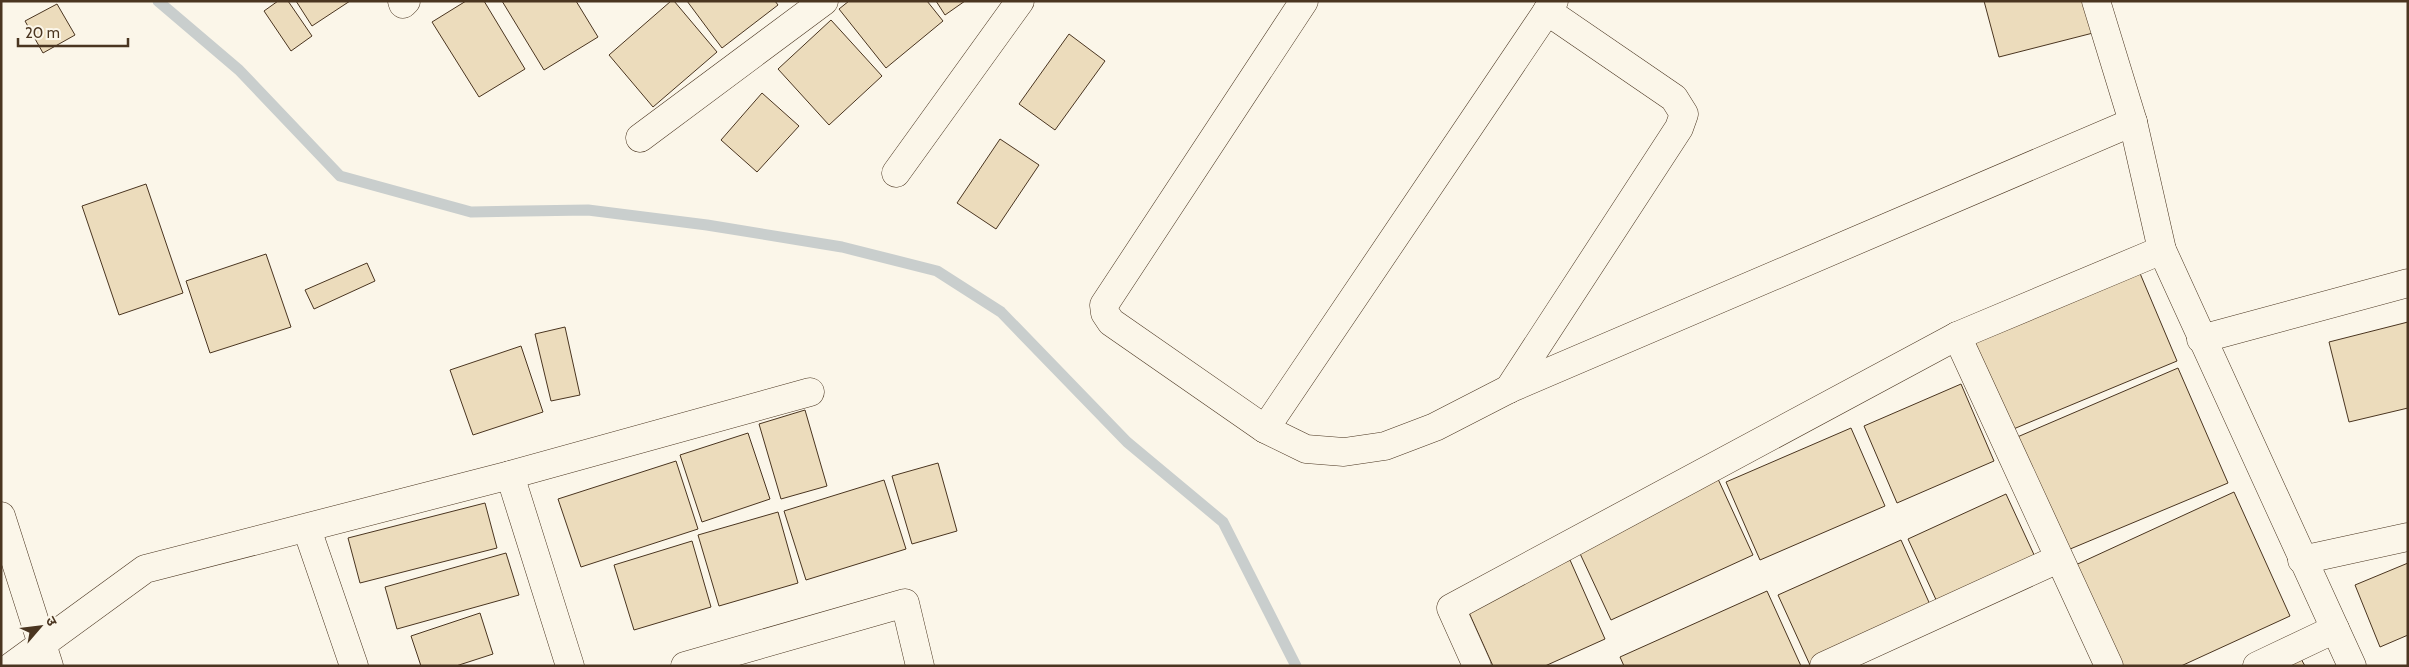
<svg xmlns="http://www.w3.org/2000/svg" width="2409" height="667" viewBox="0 0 2409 667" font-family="Cabin,'Noto Sans Devanagari',sans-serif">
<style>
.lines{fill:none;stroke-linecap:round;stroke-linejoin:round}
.stream{stroke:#c9cecd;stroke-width:11}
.building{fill:#ecdcbc;stroke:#4a3520}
.minor-casing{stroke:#4a3520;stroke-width:29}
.minor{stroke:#fbf6e9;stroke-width:28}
</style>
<rect width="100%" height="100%" fill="#fbf6e9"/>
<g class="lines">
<polyline class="stream" points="158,1 239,70 340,176 471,212 588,210 707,225 842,247 937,271 1001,312 1127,442 1223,522 1296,666"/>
</g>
<g class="building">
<polygon points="278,1 288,1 312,36 291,51 264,11"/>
<polygon points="296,1 350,1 312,26"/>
<polygon points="466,1 484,1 525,69 479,97 432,22"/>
<polygon points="502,1 576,1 598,37 544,70"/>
<polygon points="671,1 674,1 717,52 653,107 609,55"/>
<polygon points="687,1 775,1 778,5 722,48"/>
<polygon points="849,1 927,1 943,21 886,68 839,9"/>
<polygon points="936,1 965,1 945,15"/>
<polygon points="1984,1 2084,1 2093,33 1999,57"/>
<polygon points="57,4 75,35 43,53 25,21"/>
<polygon points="831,20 882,76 829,125 778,69"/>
<polygon points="1069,34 1105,61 1055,130 1019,104"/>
<polygon points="762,93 799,126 757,172 721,140"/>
<polygon points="1000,139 1039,165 996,229 957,203"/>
<polygon points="146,184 183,293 119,315 82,206"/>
<polygon points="266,254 291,327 210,353 186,281"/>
<polygon points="367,263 375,281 314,309 305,290"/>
<polygon points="2139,271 2177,361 2011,430 1974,340"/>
<polygon points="2408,322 2408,408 2349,422 2329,342"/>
<polygon points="565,327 580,395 551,401 535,334"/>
<polygon points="521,346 543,412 473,435 450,370"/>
<polygon points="2178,368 2228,483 2063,552 2015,438"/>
<polygon points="1961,384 1994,461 1897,503 1864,426"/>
<polygon points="805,410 827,486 781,499 759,424"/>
<polygon points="1851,428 1885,506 1760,560 1726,482"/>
<polygon points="748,433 770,499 702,522 680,455"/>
<polygon points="676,461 698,529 581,567 558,499"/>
<polygon points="938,463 957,531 912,544 892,476"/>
<polygon points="1718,479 1753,555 1611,620 1576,545"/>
<polygon points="884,480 906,549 806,580 784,511"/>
<polygon points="2234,492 2290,616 2181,666 2113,666 2069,568"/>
<polygon points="2006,494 2036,559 1938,604 1908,539"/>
<polygon points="485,503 497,548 360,583 348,538"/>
<polygon points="778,512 798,583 719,606 698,535"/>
<polygon points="1901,540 1932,609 1810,665 1778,595"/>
<polygon points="692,541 711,607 634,630 614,565"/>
<polygon points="506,553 519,595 397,629 385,587"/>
<polygon points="1570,560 1605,639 1545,666 1493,666 1466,606"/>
<polygon points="2408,563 2408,635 2380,647 2355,585"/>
<polygon points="1767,591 1801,666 1624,666 1620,657"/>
<polygon points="480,613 493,654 456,666 421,666 411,636"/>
<polygon points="2300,657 2305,666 2284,666"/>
</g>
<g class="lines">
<defs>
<g id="minor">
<polyline points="402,1 403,4 406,1"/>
<polyline points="1304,1 1104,305 1105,313 1111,322 1265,429 1306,449 1344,452 1385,446 1435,427 1509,389 2133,122"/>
<polyline points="2096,1 2133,122 2162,250 2352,666"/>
<polyline points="640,138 824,1"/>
<polyline points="896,173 1020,1"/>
<polyline points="1957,336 2109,666"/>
<polyline points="2201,339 2408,283"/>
<polyline points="1509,389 1679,128 1684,114 1674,98 1547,11"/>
<polyline points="1265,429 1554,1"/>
<polyline points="510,475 570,666"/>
<polyline points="1,516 49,666"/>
<polyline points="307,529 354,666"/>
<polyline points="2302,560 2408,537"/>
<polyline points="12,666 145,569 510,475 810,392"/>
<polyline points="685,666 905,603 920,666"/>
<polyline points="1477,666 1451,608 1957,336 2162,250"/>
<polyline points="1824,666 2058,559"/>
<polyline points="2257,666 2335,629"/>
</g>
</defs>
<use href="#minor" class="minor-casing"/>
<use href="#minor" class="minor"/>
</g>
<rect width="2409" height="667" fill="none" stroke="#4a3520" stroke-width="5"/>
<g transform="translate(40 627) rotate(62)" stroke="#fbf6e9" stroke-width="4" paint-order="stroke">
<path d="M0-4L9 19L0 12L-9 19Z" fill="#4a3520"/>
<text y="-8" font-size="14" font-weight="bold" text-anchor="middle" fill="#4a3520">उ</text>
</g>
<path d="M18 38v8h110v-8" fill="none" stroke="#4a3520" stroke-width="2.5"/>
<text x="25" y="38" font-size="15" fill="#4a3520" stroke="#fbf6e9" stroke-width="4" paint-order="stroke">20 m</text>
</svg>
